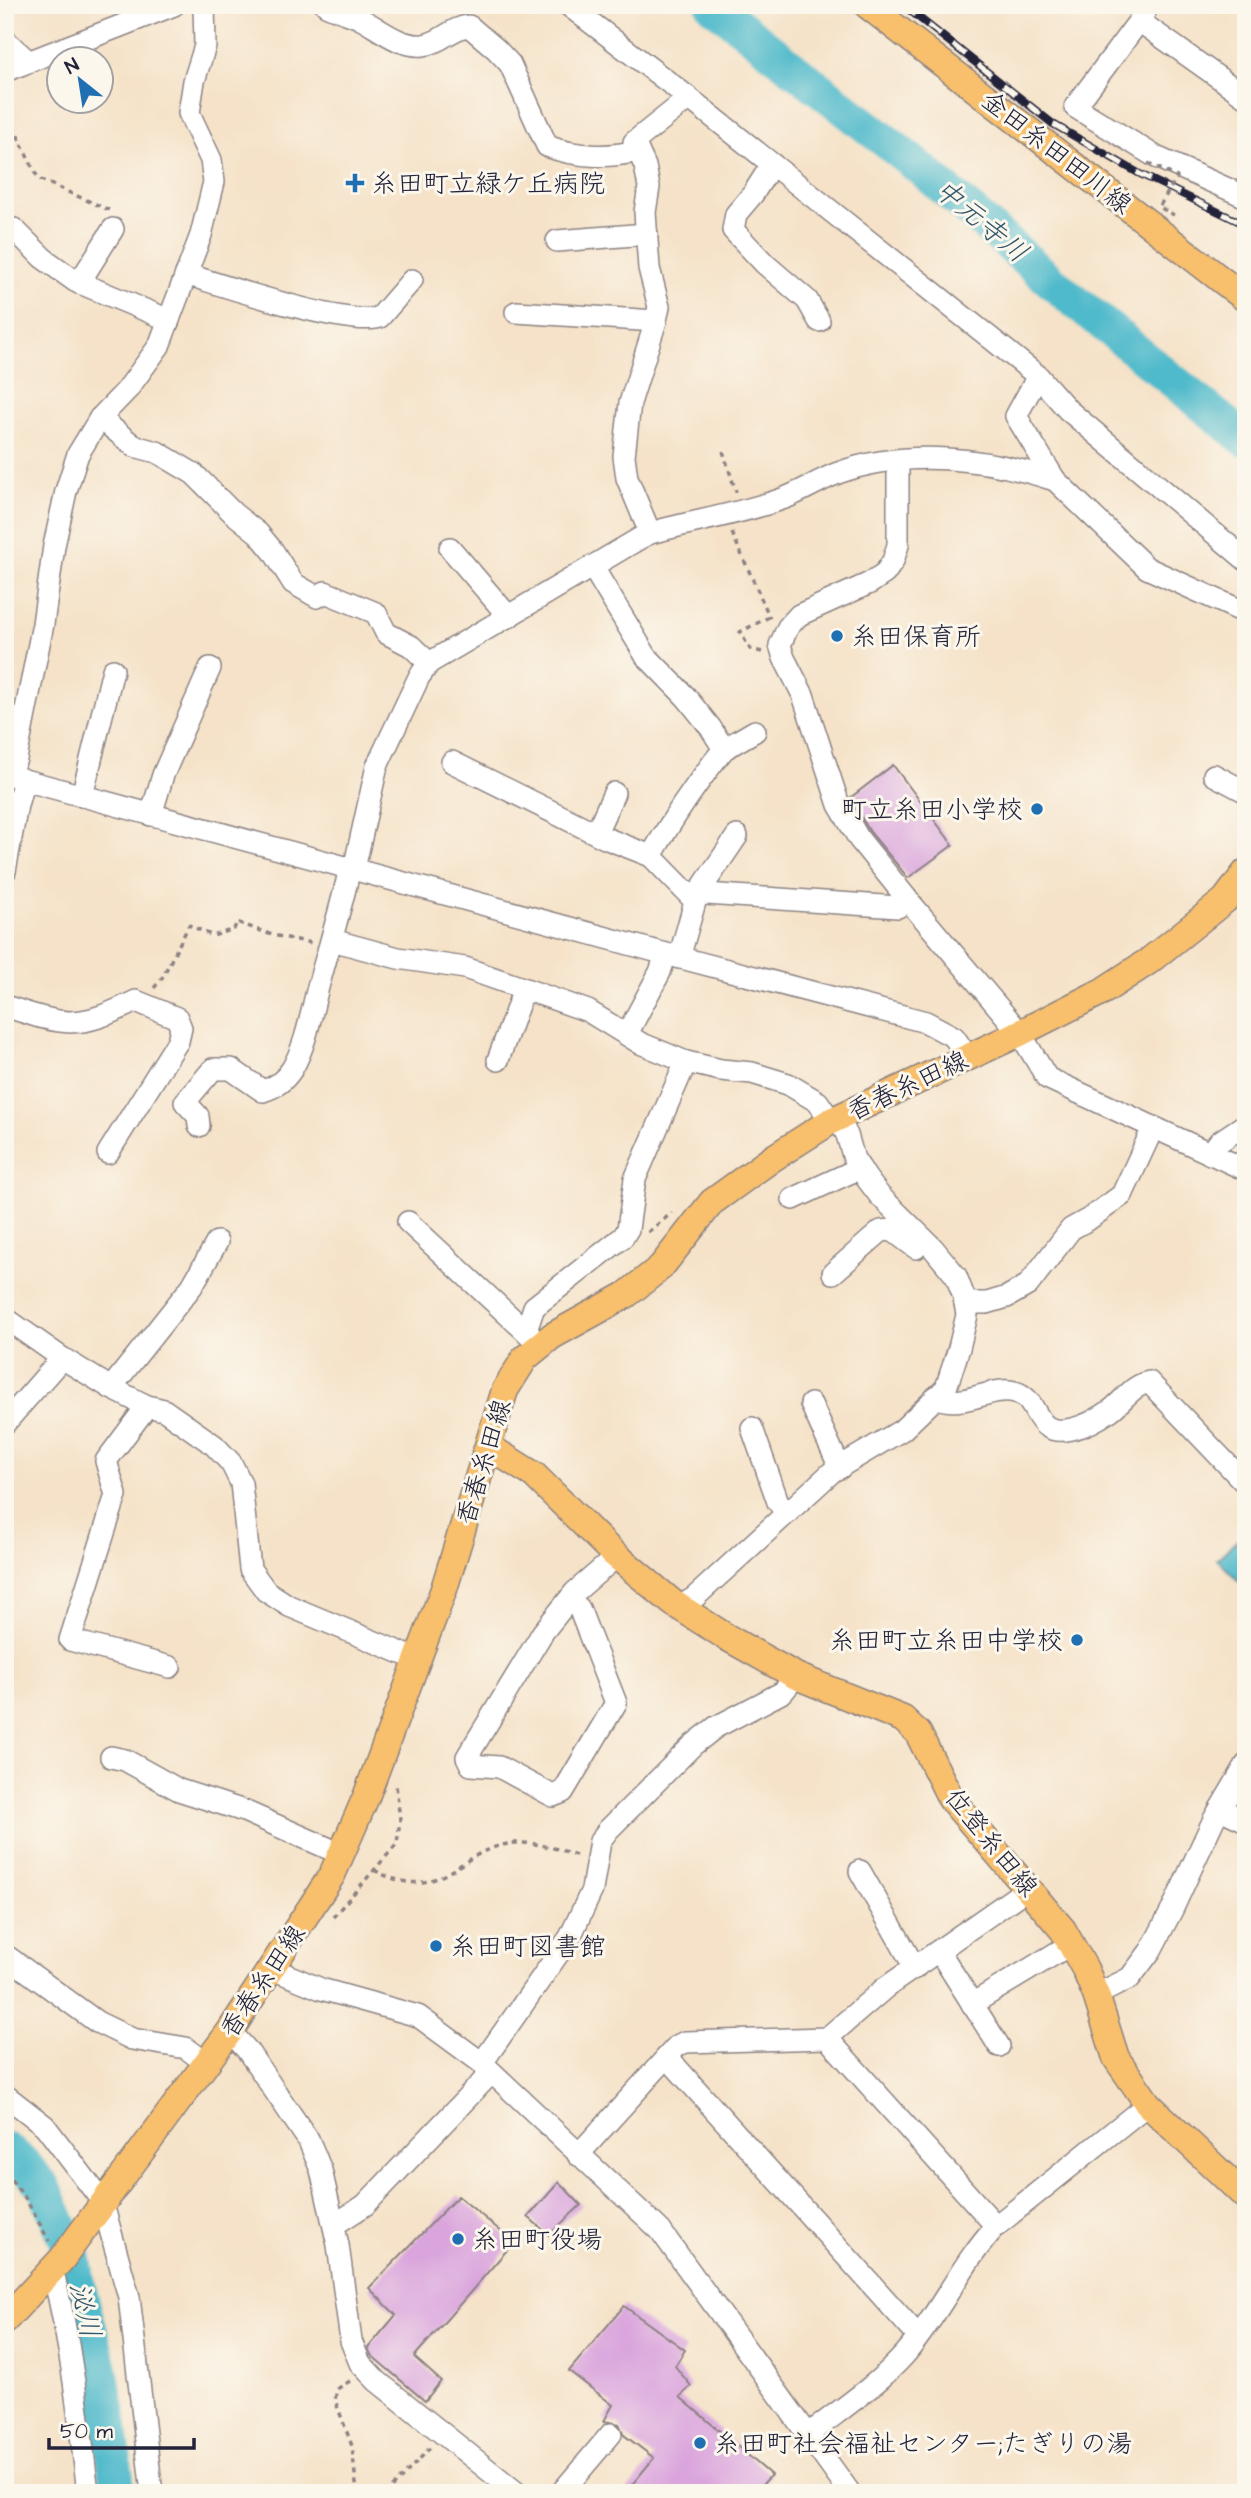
<svg xmlns="http://www.w3.org/2000/svg" width="1251" height="2498" viewBox="0 0 1251 2498" font-family="'Architects Daughter','Klee One',sans-serif">
<style>
.water{fill:#4fbacb;stroke:#386e83;stroke-width:2}
.lines{fill:none;stroke-linecap:round;stroke-linejoin:round}
.river{stroke:#4fbacb;stroke-width:35}
.building{fill:#daa5dd}
.minor-casing{stroke:#8c8282;stroke-width:24}
.major-casing{stroke:#8c8282;stroke-width:29}
.path{stroke:#8c8282;stroke-width:3.5;stroke-dasharray:5 5;stroke-linecap:butt}
.minor{stroke:#fff;stroke-width:21}
.major{stroke:#f8bf6c;stroke-width:26}
.rail-casing{stroke:#22223b;stroke-width:8}
.rail{stroke:#fbf7ec;stroke-width:5;stroke-dasharray:16;stroke-linecap:butt}
.path-bridge{stroke:#8c8282;stroke-width:3.5;stroke-dasharray:5 5;stroke-linecap:butt}
.poi-dot{fill:#1f6fb2;stroke:#fbf7ec;stroke-width:2.5}
.labels{text-anchor:middle;stroke-width:6;stroke-linejoin:round;paint-order:stroke}
.street-label{font-size:26px;fill:#22223b;stroke:#fbf7ec}
.poi-label{font-size:26px;fill:#22223b;stroke:#fbf7ec;text-anchor:start}
.water-label{font-size:28px;font-style:italic;fill:#32576d;stroke:#fbf7ec}
</style>
<rect width="100%" height="100%" fill="#fbf7ec"/>
<filter id="ink" filterUnits="userSpaceOnUse"><feTurbulence type="fractalNoise" baseFrequency=".0143" numOctaves="2"/><feDisplacementMap in="SourceGraphic" scale="14" xChannelSelector="R" yChannelSelector="G"/><feConvolveMatrix kernelMatrix="1 2 1 2 8 2 1 2 1" color-interpolation-filters="sRGB"/></filter>
<filter id="wash" filterUnits="userSpaceOnUse"><feTurbulence type="fractalNoise" baseFrequency=".00686" numOctaves="4" result="noise"/><feDisplacementMap in="SourceGraphic" scale="28" xChannelSelector="R" yChannelSelector="G"/><feGaussianBlur stdDeviation="1.57" result="paint"/><feColorMatrix in="noise" values="0 0 0 0 0 0 0 0 0 0 0 0 0 0 0 0 0 1.4 0 .05"/><feComposite in="paint" operator="in"/></filter>
<g filter="url(#wash)">
<rect width="100%" height="100%" fill="#f5e2c8"/>
<polygon class="water" points="1244,1534 1246,1535 1246,1588 1217,1559"/>
<g class="lines">
<g class="river">
<polyline points="713,5 925,172 1066,294 1246,440"/>
<polyline points="5,2149 21,2161 44,2187 74,2258 80,2294 100,2367 110,2424 118,2493"/>
</g>
</g>
<g id="blocks">
<g class="building">
<polygon points="893,765 953,845 908,878 870,832 850,798"/>
<polygon points="559,2182 581,2205 549,2235 528,2217"/>
<polygon points="458,2196 514,2242 414,2357 441,2381 425,2401 371,2355 368,2348 396,2315 369,2288"/>
<polygon points="624,2306 685,2350 675,2366 691,2386 680,2397 771,2475 755,2493 625,2493 654,2458 624,2435 619,2424 604,2421 613,2405 569,2371"/>
</g>
</g>
</g>
<g filter="url(#ink)">
<use href="#blocks" fill-opacity="0" stroke="#8c8282" stroke-width="2"/>
<g class="lines">
<defs>
<g id="minor">
<path d="M326,5C336,10 347,13 357,17C378,27 398,47 423,45C441,43 452,27 469,26L496,49L510,64L547,146C575,157 609,158 638,151"/>
<polyline points="568,5 689,98 1038,376 1016,416 1055,480 1147,568 1246,613"/>
<polyline points="1149,5 1139,21 1246,97"/>
<polyline points="1139,21 1075,107 1156,157 1246,197"/>
<polyline points="5,40 28,61"/>
<polyline points="5,71 174,5"/>
<polyline points="772,164 753,194 736,214 733,230 765,264 807,300 819,321"/>
<polyline points="14,229 43,258 75,281 169,320"/>
<polyline points="557,241 647,234"/>
<path d="M186,274C220,285 351,328 380,317L412,280"/>
<polyline points="79,283 113,229"/>
<polyline points="516,312 656,321"/>
<polyline points="1038,376 1068,410 1246,560"/>
<polyline points="100,418 134,446 157,452 194,474 233,513 258,533 273,551 293,583 317,597 325,592 376,613 386,633 411,646 429,663"/>
<polyline points="898,460 898,545 893,561 885,573 870,583 799,615 788,627 780,645 784,658 803,695 839,805 859,839 908,900"/>
<polyline points="650,533 627,478 624,456 630,403 655,324 659,307 649,268 645,212 649,187 645,166 634,142 689,98"/>
<polyline points="450,548 509,617"/>
<path d="M592,566L646,656L686,697L710,727L724,749C696,783 673,818 651,856"/>
<polyline points="724,749 755,731"/>
<polyline points="452,762 605,838 651,856 689,895 706,894 898,907 908,900 1020,1033 1047,1078 1246,1170"/>
<polyline points="5,772 24,780 666,954 926,1022 954,1037 967,1056"/>
<polyline points="8,773 16,759 43,624 54,546 66,491 78,454 100,418 127,390 159,346 201,235 214,182 211,160 189,113 194,81 205,46 204,5"/>
<polyline points="1214,775 1246,792"/>
<polyline points="82,796 113,670"/>
<polyline points="151,815 163,775 210,668"/>
<polyline points="596,833 614,793"/>
<path d="M354,869L377,766L419,677L429,663L642,537L650,533C694,521 741,514 785,498C803,491 820,480 838,473C907,448 987,458 1055,480"/>
<polyline points="5,871 17,805 24,780"/>
<polyline points="332,940 398,958 465,968 588,1011 640,1043 686,1062 721,1070 752,1073 788,1084 818,1102 831,1121"/>
<polyline points="679,958 697,895 737,836"/>
<path d="M5,1006C66,1026 77,1030 136,1001L177,1018L181,1028L178,1041L108,1153"/>
<polyline points="627,1034 660,972 666,954"/>
<polyline points="498,1060 524,989"/>
<path d="M199,1126L198,1116L185,1102L213,1069H231L263,1091C276,1087 284,1081 292,1069C306,1045 311,1014 318,987C329,947 341,908 350,868"/>
<polyline points="1210,1154 1219,1142 1246,1124"/>
<polyline points="793,1199 860,1168"/>
<polyline points="408,1222 534,1339"/>
<polyline points="833,1273 881,1231 892,1230 916,1248"/>
<polyline points="965,1303 987,1303 1007,1297 1028,1285 1071,1229 1089,1219 1122,1195 1153,1128"/>
<polyline points="5,1318 62,1358 111,1388 147,1406 164,1410 214,1445 231,1463 241,1483 250,1569 266,1591 289,1606 418,1660"/>
<polyline points="526,1331 534,1307 623,1237 628,1229 635,1179 686,1062"/>
<polyline points="111,1388 192,1286 217,1242"/>
<path d="M936,1397C963,1410 991,1385 1015,1392C1042,1400 1031,1438 1072,1429C1086,1426 1100,1418 1111,1410C1124,1400 1133,1385 1149,1382L1246,1484"/>
<polyline points="811,1404 840,1468"/>
<polyline points="147,1406 106,1461 116,1495 70,1640 170,1667"/>
<polyline points="5,1423 62,1358"/>
<polyline points="752,1428 778,1502 787,1513"/>
<polyline points="568,1601 579,1608 616,1703 563,1792 553,1796 499,1767 471,1765 467,1757 543,1632 575,1592 617,1556"/>
<polyline points="679,1607 694,1598 833,1471 902,1430 946,1388 959,1348 967,1315 964,1297 956,1276 933,1248 880,1196 867,1179 854,1159 847,1135 838,1118"/>
<polyline points="111,1757 125,1760 179,1790 244,1811 341,1854"/>
<polyline points="1220,1809 1246,1821"/>
<polyline points="860,1871 915,1968"/>
<polyline points="939,1951 999,2046"/>
<polyline points="5,1955 97,2022 132,2039 186,2048 206,2063"/>
<polyline points="270,1968 321,1989 418,2016 482,2063 660,2230 850,2493"/>
<polyline points="1096,1995 1130,1978 1151,1950 1172,1910 1214,1819 1246,1765"/>
<polyline points="972,2004 1071,1944"/>
<polyline points="230,2031 247,2050 309,2141 321,2170 338,2245 351,2341 360,2363 377,2381 517,2493"/>
<polyline points="827,2038 996,2226"/>
<polyline points="667,2057 918,2336"/>
<polyline points="482,2063 570,1937 592,1890 600,1841 608,1830 693,1745 716,1727 783,1692 796,1676"/>
<polyline points="5,2095 45,2126 102,2201 129,2297 152,2493"/>
<polyline points="578,2155 677,2046 685,2042 827,2038 885,1988 1028,1888"/>
<polyline points="334,2225 365,2205 491,2073"/>
<path d="M52,2269C71,2343 79,2417 88,2493"/>
<path d="M808,2435C841,2409 878,2385 906,2353C940,2313 961,2264 996,2226L1148,2104"/>
<polyline points="561,2493 611,2434"/>
</g>
<g id="major">
<polyline points="867,5 1246,299"/>
<polyline points="489,1447 534,1475 613,1553 673,1603 728,1638 796,1676 903,1719 918,1733 951,1799 1063,1930 1085,1969 1096,1995 1116,2058 1148,2104 1246,2197"/>
<polyline points="5,2320 62,2259 230,2031 332,1875 366,1797 444,1589 505,1390 525,1358 552,1336 626,1295 661,1267 712,1202 773,1158 831,1121 1020,1033 1103,991 1149,961 1225,900 1246,872"/>
</g>
</defs>
<use href="#minor" class="minor-casing"/>
<use href="#major" class="major-casing"/>
<g class="path">
<polyline points="5,108 35,173 41,180 109,210"/>
<polyline points="723,451 736,492"/>
<polyline points="732,533 770,618"/>
<polyline points="762,652 750,649 740,632 769,617"/>
<polyline points="154,988 162,978 189,925 213,936 234,929 237,922 272,935 312,943"/>
<polyline points="648,1232 672,1213"/>
<path d="M374,1870C444,1908 455,1848 515,1843C538,1842 558,1849 579,1856"/>
<polyline points="333,1917 397,1844 400,1820 396,1785"/>
<polyline points="5,2172 26,2199 49,2241"/>
<polyline points="350,2381 337,2389 335,2400 352,2446 357,2493"/>
<polyline points="384,2493 390,2490 430,2448"/>
</g>
<use href="#minor" class="minor"/>
<use href="#major" class="major"/>
<defs>
<polyline id="rail" points="903,5 1053,124 1140,174 1246,225"/>
</defs>
<use href="#rail" class="rail-casing"/>
<use href="#rail" class="rail"/>
<polyline class="path-bridge" points="1148,163 1177,177 1159,207 1174,215"/>
</g>
</g>
<g class="poi-dot">
<path d="M351.5 172.5h7v7h7v7h-7v7h-7v-7h-7v-7h7z"/>
<circle cx="837" cy="636" r="7"/>
<circle cx="1037" cy="809" r="7"/>
<circle cx="1077" cy="1640" r="7"/>
<circle cx="436" cy="1946" r="7"/>
<circle cx="458" cy="2239" r="7"/>
<circle cx="700" cy="2443" r="7"/>
</g>
<g class="labels">
<g class="street-label">
<text transform="translate(1057 152) rotate(38)" y="9">金田糸田田川線</text>
<text transform="translate(907 1085) rotate(-25)" y="9">香春糸田線</text>
<text transform="translate(483 1462) rotate(-73)" y="9">香春糸田線</text>
<text transform="translate(992 1842) rotate(51)" y="9">位登糸田線</text>
<text transform="translate(262 1981) rotate(-56)" y="9">香春糸田線</text>
</g>
<g class="poi-label">
<text x="371" y="192">糸田町立緑ケ丘病院</text>
<text x="851" y="645">糸田保育所</text>
<text x="1023" y="818" text-anchor="end">町立糸田小学校</text>
<text x="1063" y="1649" text-anchor="end">糸田町立糸田中学校</text>
<text x="450" y="1955">糸田町図書館</text>
<text x="472" y="2248">糸田町役場</text>
<text x="714" y="2452">糸田町社会福祉センター;たぎりの湯</text>
</g>
<g class="water-label">
<text transform="translate(982 220) rotate(40)" y="10">中元寺川</text>
<text transform="translate(86 2310) rotate(77)" y="10">泌川</text>
</g>
</g>
<rect width="1251" height="2498" fill="none" stroke="#fbf7ec" stroke-width="28"/>
<g transform="translate(80 80) rotate(330)"><circle r="33" fill="#fbf7ec" stroke="#a4a2a5" stroke-width="2"/>
<path d="M0-5L12 26L0 18L-12 26Z" fill="#1f6fb2"/>
<text y="-10" font-size="19" font-weight="bold" text-anchor="middle" fill="#22223b">N</text>
</g>
<path d="M49 2438v10h145v-10" fill="none" stroke="#22223b" stroke-width="3.5"/>
<text x="60" y="2438" font-size="21" fill="#22223b" stroke="#fbf7ec" stroke-width="5" paint-order="stroke">50 m</text>
</svg>
